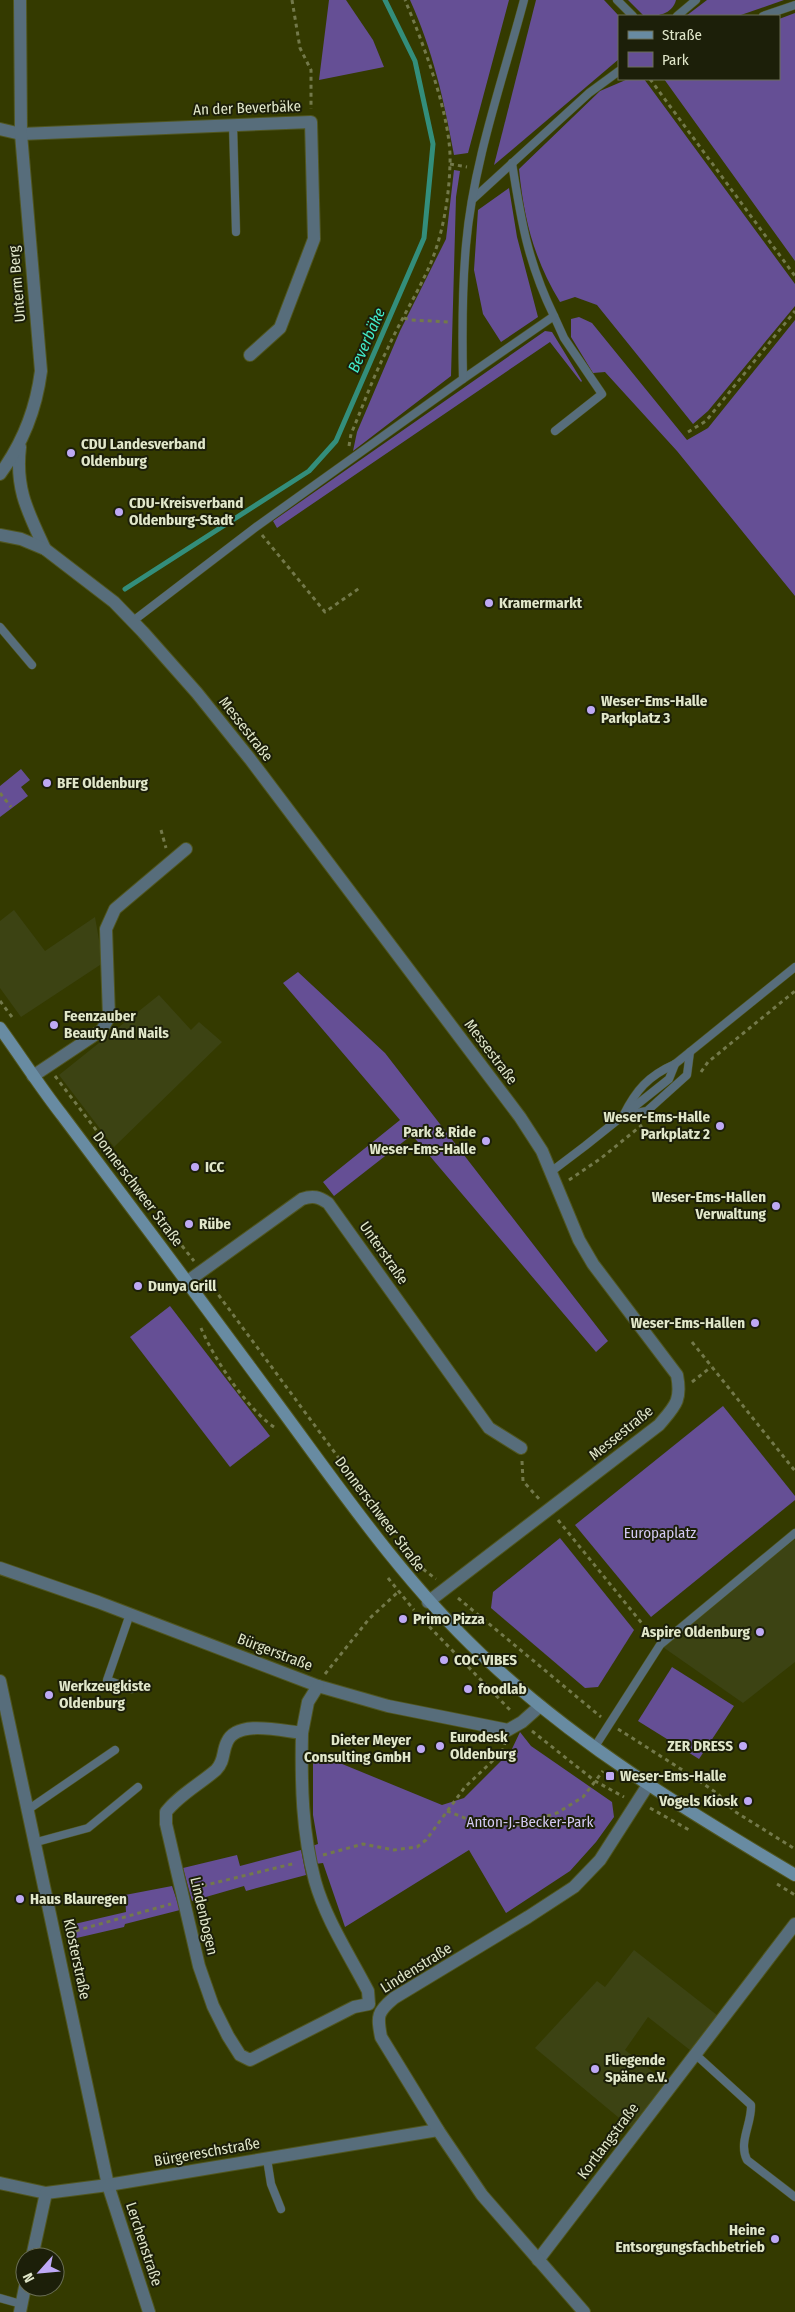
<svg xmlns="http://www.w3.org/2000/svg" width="795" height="2312" viewBox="0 0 795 2312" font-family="'Fira Sans Condensed',sans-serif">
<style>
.built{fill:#3c4313}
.green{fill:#654f95}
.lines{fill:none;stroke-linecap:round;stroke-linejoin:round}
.stream{stroke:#338e7b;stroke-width:5}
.lane-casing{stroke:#505620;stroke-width:9}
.street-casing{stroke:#505620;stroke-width:14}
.secondary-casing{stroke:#505620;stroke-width:14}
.path{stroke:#73794a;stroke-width:3;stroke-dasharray:4 4;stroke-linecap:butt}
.lane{stroke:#576d7b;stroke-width:8}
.street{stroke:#576d7b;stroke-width:12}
.secondary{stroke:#688ba2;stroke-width:12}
.poi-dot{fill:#bea9f5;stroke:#1c1f09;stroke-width:2}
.labels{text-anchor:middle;stroke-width:4;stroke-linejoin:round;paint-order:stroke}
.street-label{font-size:15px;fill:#e1e7ca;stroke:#1c1f09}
.poi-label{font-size:15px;font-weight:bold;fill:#e1e7ca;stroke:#1c1f09;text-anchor:start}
.park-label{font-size:15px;fill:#d3c9f2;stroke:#1c1f09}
.water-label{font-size:16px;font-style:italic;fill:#42ebca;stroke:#1c1f09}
</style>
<rect width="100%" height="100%" fill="#343a00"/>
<g class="built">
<polygon points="14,910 45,951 95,917 103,963 21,1017 0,988 0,921"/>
<polygon points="159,995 191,1030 199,1022 222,1042 114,1147 59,1075"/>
<polygon points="795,1539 795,1662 743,1703 660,1645"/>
<polygon points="634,1950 722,2019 695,2054 648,2017 625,2050 671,2086 636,2132 535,2048 597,1981 605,1987"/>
</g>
<g class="green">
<polygon points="329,0 346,0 373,40 384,67 319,80"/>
<path d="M410,0H509L468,153L454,155C444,100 433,51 410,0Z"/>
<polygon points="536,0 604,0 619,16 619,59 494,165"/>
<path d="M628,0H676C672,15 657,16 644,16Z"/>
<polygon points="707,0 784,0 738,16 686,16"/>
<polygon points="795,13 795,261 664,79 779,79 779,19"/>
<path d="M628,79H644L795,284V306L708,411L693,424L597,305L575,297L560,302C534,259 524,220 519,169L600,91Z"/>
<polygon points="454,170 460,171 456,197 451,376 353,451 357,432 400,331 446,239"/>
<polygon points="509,188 517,237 538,317 501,342 483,314 474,270 478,210"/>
<polygon points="579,317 592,323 687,440 708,428 795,320 795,596 677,451 605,372 593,373 571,337 571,319"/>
<polygon points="545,331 552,332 582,381 581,382 550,342 277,528 273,521"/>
<polygon points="21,769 30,780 21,787 28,796 0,817 0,786"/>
<polygon points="298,972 385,1053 608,1341 596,1352 412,1135 334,1196 323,1182 400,1120 283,983"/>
<polygon points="170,1306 270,1436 230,1467 130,1337"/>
<polygon points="723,1406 795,1496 795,1500 651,1617 575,1525"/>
<polygon points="560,1538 634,1630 598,1687 585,1688 491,1608 493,1592"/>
<polygon points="672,1667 734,1706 699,1759 638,1721"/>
<polygon points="520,1732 531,1746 612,1802 614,1817 596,1842 570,1871 506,1913 469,1850 345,1927 323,1863 315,1864 312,1846 318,1844 313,1815 313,1752 442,1805 464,1798 511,1751"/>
<polygon points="301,1850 306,1875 246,1891 244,1886 192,1901 183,1868 237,1855 240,1866"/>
<polygon points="172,1886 180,1910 125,1924 124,1927 68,1940 66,1926 126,1912 125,1895"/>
</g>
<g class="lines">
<polyline class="stream" points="125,589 309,471 336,441 424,238 433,144 415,61 385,0"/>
<defs>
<g id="lane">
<polyline points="617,0 633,16"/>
<polyline points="677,16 696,0"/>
<polyline points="763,16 795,5"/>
<polyline points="233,125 236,232"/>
<polyline points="473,199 589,93 619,71"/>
<polyline points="554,316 564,338 602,394 555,431"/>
<path d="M463,379L554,316C528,263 521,221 512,163"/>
<path d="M133,621L256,527L463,379C462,334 462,290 466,245C473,163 503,79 524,0"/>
<polyline points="0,627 32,665"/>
<polyline points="625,1115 647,1111 687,1075 690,1052"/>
<path d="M623,1116C636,1090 648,1076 675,1064L795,967"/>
<polyline points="552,1171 585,1146 669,1079 675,1064"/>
<polyline points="130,1614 107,1680 132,1689"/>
<polyline points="594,1748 660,1645 795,1533"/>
<polyline points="26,1811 115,1750"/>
<polyline points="33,1843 88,1828 138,1787"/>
<path d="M695,2054L751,2105C752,2124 738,2142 747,2160L795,2197"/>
<polyline points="267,2159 271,2184 281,2209"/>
<polyline points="0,2298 21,2304"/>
</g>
<g id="street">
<polyline points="0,129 21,134 311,122 314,239 280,328 250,355"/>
<path d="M20,447C15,489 28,512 45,549"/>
<path d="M0,474C23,443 36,410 41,371L21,134L20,0"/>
<path d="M0,535L21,539L45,549L114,602L143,632L197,693L250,759L520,1117L542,1151L579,1240L593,1264L677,1375C682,1401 675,1406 659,1425L428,1602"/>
<polyline points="33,1076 102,1030 109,1017 106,929 115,909 186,849"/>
<path d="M188,1281L302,1199C313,1195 319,1197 328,1203L489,1428L521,1448"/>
<polyline points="0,1568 98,1602 318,1686 388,1706 508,1730 522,1722 540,1706"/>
<polyline points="0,1681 108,2185 149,2312"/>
<path d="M302,1733C301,1783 302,1833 315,1881C326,1920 350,1956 368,1991L369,2004L354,2007L250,2060L240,2055L228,2036L213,2006L199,1966L166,1824V1812C179,1795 200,1784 216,1770C225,1761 222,1752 227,1742C237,1719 282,1731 302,1733L308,1702L318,1686"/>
<polyline points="0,2183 46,2193"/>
<polyline points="32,2257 46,2193 108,2185 438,2130"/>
<polyline points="538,2260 795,1924"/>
<polyline points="20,2312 25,2287"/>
<path d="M584,2312L482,2195L438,2130L381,2037C377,2016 377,2012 394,1998L528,1917L574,1887L600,1860L648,1785"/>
</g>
<path id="secondary" d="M0,1028C21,1057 40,1087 62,1115C132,1208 201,1300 270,1394C337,1484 400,1578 482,1655C576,1744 684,1809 795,1875"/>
</defs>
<use href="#lane" class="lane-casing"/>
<use href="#street" class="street-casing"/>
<use href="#secondary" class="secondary-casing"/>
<g class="path">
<polyline points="292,0 300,48 311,70 311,109"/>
<polyline points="650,79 795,276"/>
<polyline points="450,164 467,167"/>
<polyline points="404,318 411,320 450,322"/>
<polyline points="688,432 706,421 795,311"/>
<path d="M349,446L351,434C363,406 373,377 387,350C400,321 417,294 430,265C443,234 449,198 450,164C452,118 423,43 405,0"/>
<polyline points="262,535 325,612 361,587"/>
<polyline points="0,793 11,807"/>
<polyline points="161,830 166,848"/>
<polyline points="0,1001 12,1017"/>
<polyline points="701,1072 708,1062 795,991"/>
<polyline points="55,1076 138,1185 142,1194"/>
<polyline points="569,1180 600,1159 642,1125"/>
<polyline points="167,1227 194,1261"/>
<polyline points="209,1282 394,1533"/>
<path d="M201,1328C214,1359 248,1411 277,1429"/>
<polyline points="692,1342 795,1471"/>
<polyline points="692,1382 711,1367"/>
<polyline points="522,1461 523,1481 540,1500"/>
<polyline points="558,1520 653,1637"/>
<polyline points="423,1569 436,1579"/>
<polyline points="388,1578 414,1610"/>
<polyline points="458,1598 601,1717"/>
<polyline points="418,1615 511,1711"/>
<polyline points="325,1674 369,1619 399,1591"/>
<polyline points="618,1729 695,1778 718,1794 734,1811 795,1849"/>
<polyline points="532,1731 595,1781 624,1797"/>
<polyline points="650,1808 691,1831"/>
<polyline points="447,1811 480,1824 518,1825 557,1813 583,1797 603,1771"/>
<polyline points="323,1855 363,1844 394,1850 417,1847 426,1840 465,1787 502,1752 505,1743"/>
<polyline points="777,1884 795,1895"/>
<polyline points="196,1890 202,1886 296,1863"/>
<polyline points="68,1933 171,1904"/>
</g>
<use href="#lane" class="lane"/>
<use href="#street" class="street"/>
<use href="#secondary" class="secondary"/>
</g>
<g class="poi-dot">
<circle cx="71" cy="453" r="5"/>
<circle cx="119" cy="512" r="5"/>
<circle cx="489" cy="603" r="5"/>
<circle cx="591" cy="710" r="5"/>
<circle cx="47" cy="783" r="5"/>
<circle cx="54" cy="1025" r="5"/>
<circle cx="720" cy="1126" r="5"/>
<circle cx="486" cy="1141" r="5"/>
<circle cx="195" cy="1167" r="5"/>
<circle cx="776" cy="1206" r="5"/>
<circle cx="189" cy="1224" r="5"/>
<circle cx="138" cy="1286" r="5"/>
<circle cx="755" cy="1323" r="5"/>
<circle cx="403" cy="1619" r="5"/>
<circle cx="760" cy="1632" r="5"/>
<circle cx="444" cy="1660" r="5"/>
<circle cx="468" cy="1689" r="5"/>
<circle cx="49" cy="1695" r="5"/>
<circle cx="440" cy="1746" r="5"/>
<circle cx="743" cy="1746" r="5"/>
<circle cx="421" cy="1749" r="5"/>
<rect x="605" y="1771" width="10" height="10" rx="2.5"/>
<circle cx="748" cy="1801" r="5"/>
<circle cx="20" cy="1899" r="5"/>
<circle cx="595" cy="2069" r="5"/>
<circle cx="775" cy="2239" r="5"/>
</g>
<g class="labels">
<g class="street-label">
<text transform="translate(247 108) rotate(-2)" y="5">An der Beverbäke</text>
<text transform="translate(17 284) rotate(-95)" y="5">Unterm Berg</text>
<text transform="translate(246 729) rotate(52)" y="5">Messestraße</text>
<text transform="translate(491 1052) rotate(53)" y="5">Messestraße</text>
<text transform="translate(138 1189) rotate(53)" y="5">Donnerschweer Straße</text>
<text transform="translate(384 1253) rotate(55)" y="5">Unterstraße</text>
<text transform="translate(621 1433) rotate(-39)" y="5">Messestraße</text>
<text transform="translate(380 1514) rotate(53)" y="5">Donnerschweer Straße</text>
<text transform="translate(275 1652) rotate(21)" y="5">Bürgerstraße</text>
<text transform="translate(204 1916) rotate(77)" y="5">Lindenbogen</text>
<text transform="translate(77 1959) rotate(78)" y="5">Klosterstraße</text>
<text transform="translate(416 1968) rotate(-32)" y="5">Lindenstraße</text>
<text transform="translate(608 2141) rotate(-53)" y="5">Kortlangstraße</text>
<text transform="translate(207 2152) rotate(-10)" y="5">Bürgereschstraße</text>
<text transform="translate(144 2244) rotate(72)" y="5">Lerchenstraße</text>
</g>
<g class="poi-label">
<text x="81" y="449">CDU Landesverband<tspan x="81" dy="17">Oldenburg</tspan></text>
<text x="129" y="508">CDU-Kreisverband<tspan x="129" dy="17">Oldenburg-Stadt</tspan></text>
<text x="499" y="608">Kramermarkt</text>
<text x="601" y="706">Weser-Ems-Halle<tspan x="601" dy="17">Parkplatz 3</tspan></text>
<text x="57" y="788">BFE Oldenburg</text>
<text x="64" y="1021">Feenzauber<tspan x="64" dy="17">Beauty And Nails</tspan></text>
<text x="710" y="1122" text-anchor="end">Weser-Ems-Halle<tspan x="710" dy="17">Parkplatz 2</tspan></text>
<text x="476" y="1137" text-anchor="end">Park &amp; Ride<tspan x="476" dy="17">Weser-Ems-Halle</tspan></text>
<text x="205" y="1172">ICC</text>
<text x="766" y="1202" text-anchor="end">Weser-Ems-Hallen<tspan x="766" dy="17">Verwaltung</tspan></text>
<text x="199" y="1229">Rübe</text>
<text x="148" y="1291">Dunya Grill</text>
<text x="745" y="1328" text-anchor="end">Weser-Ems-Hallen</text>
<text x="413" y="1624">Primo Pizza</text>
<text x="750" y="1637" text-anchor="end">Aspire Oldenburg</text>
<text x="454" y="1665">COC VIBES</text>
<text x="59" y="1691">Werkzeugkiste<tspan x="59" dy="17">Oldenburg</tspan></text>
<text x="478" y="1694">foodlab</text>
<text x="450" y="1742">Eurodesk<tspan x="450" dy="17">Oldenburg</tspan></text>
<text x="411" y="1745" text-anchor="end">Dieter Meyer<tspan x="411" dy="17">Consulting GmbH</tspan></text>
<text x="733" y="1751" text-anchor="end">ZER DRESS</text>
<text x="620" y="1781">Weser-Ems-Halle</text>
<text x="738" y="1806" text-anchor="end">Vogels Kiosk</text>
<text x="30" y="1904">Haus Blauregen</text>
<text x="605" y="2065">Fliegende<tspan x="605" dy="17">Späne e.V.</tspan></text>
<text x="765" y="2235" text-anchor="end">Heine<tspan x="765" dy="17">Entsorgungsfachbetrieb</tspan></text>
</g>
<g class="park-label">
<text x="660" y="1538">Europaplatz</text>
<text x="530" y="1827">Anton-J.-Becker-Park</text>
</g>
<g class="water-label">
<text transform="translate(366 340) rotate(-66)" y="6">Beverbäke</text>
</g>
</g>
<rect x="618" y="15" width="162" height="65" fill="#1c1f09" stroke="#6b6f56"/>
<rect x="628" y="31" width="25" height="8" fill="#688ba2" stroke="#6b6f56"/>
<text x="662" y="40" font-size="15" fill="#e1e7ca">Straße</text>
<rect x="628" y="52" width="25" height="15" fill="#654f95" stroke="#6b6f56"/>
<text x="662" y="65" font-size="15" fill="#e1e7ca">Park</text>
<g transform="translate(40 2272) rotate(243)"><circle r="24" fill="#1c1f09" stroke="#6b6f56"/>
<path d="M0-4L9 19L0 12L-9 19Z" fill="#bea9f5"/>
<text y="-8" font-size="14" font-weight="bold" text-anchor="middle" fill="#e1e7ca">N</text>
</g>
</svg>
